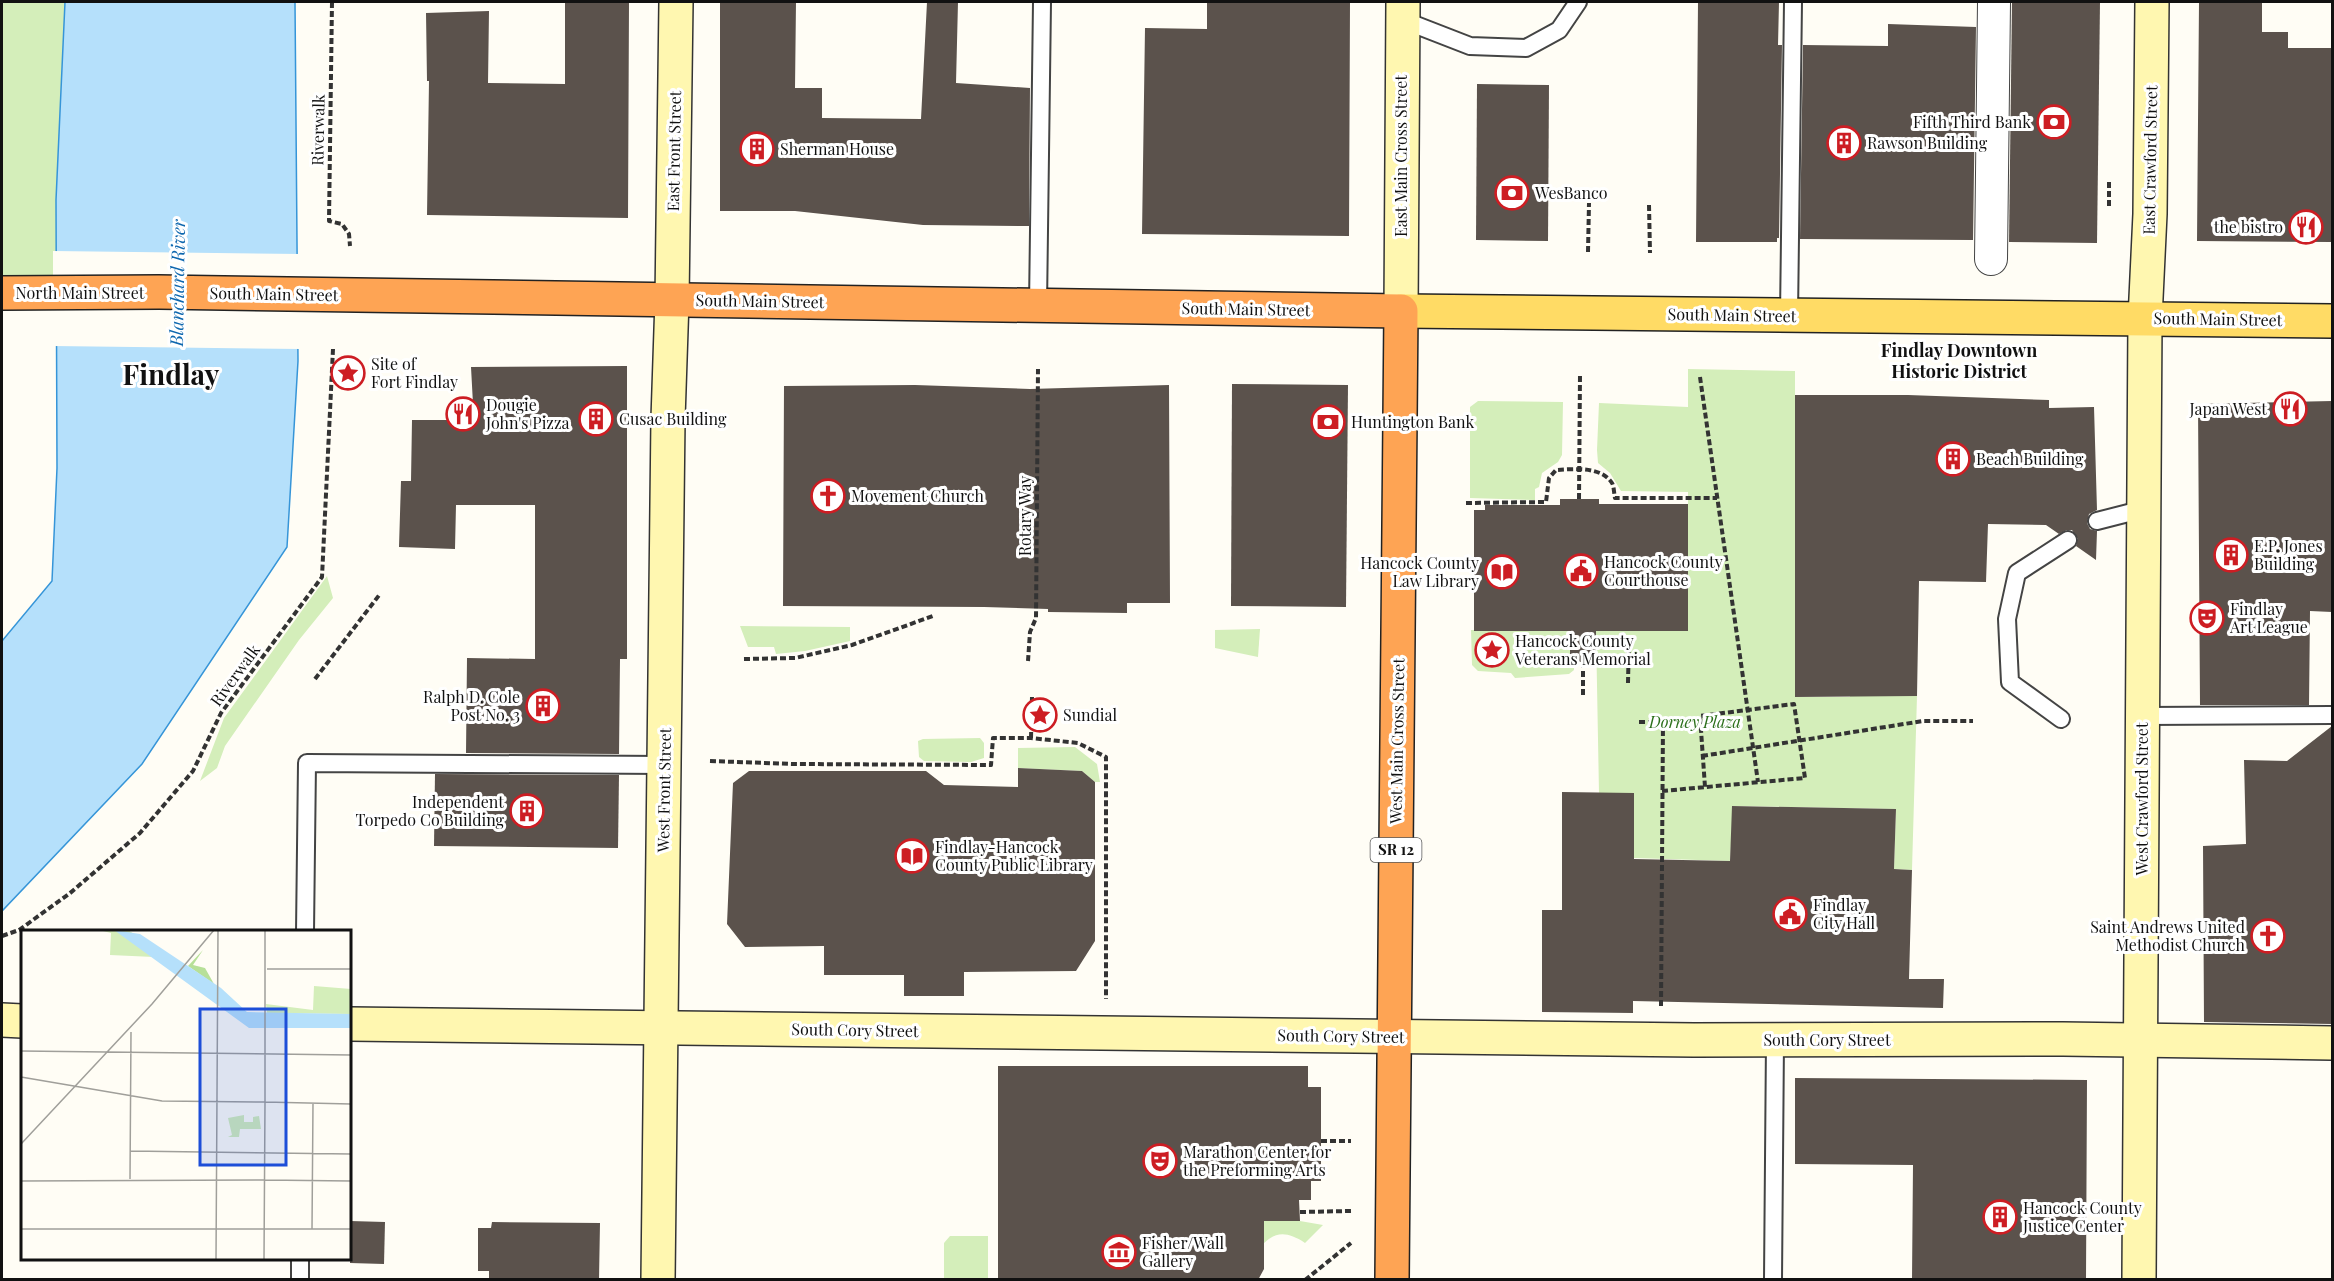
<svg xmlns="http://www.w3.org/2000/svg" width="2334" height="1281" viewBox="0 0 2334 1281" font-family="'Playfair Display',serif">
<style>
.green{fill:#d4eeba}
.water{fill:#b5e0fb;stroke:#3695d8;stroke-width:1.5}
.pier{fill:#fffdf5}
.building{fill:#5b524c}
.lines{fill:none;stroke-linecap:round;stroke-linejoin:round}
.lane-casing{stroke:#444;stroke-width:20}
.street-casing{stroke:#444;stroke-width:34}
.secondary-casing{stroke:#333;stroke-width:36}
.primary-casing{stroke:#222;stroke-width:36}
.highway-casing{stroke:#222;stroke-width:36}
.path{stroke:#333;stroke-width:4;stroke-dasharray:6 3;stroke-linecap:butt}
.lane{stroke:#fff;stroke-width:16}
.street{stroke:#fff;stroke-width:32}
.secondary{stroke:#fff7b0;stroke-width:33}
.primary{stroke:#ffdb65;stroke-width:33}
.highway{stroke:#fea454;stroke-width:33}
.labels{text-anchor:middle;stroke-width:6;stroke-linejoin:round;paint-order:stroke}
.shield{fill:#fff;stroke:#585858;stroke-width:1.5}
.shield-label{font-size:15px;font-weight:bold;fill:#111}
.poi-label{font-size:16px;fill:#111;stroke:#fff;text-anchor:start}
.street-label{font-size:16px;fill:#111;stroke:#fff}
.park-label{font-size:16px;font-style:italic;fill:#2b6f1a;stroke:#fff}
.water-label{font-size:18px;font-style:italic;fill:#0e67ae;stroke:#fff}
.neighbourhood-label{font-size:18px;font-weight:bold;fill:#111;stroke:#fff}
.town-label{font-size:28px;font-weight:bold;fill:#111;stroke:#fff}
.inset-road{fill:none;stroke:#a09f9a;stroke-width:1.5}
.view{fill:#1d4ed8;fill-opacity:0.15;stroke:#1d4ed8;stroke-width:3}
.inset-edge{fill:none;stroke:#111;stroke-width:3}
</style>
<rect width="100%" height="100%" fill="#fffdf5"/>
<g class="green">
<polygon points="2,2 65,2 56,200 56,283 2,293"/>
<polygon points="1688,369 1795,371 1795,697 1850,697 1850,673 1889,696 1917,696 1912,870 1894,869 1896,809 1733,806 1730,861 1634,858 1599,793 1596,631 1688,630 1688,492 1621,491 1610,473 1598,463 1597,450 1599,403 1688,407"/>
<polygon points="1478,401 1563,402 1562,455 1558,462 1542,473 1539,487 1535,489 1535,500 1470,498 1470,407"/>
<polygon points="327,576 333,598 299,640 225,746 217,768 200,781 224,718"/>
<polygon points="740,626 850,627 850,641 805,651 776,654 774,647 748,647"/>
<polygon points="1260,629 1258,657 1215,648 1215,630"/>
<polygon points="1471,630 1570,631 1570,662 1574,662 1574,670 1569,674 1515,678 1511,673 1478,671 1472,665"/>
<polygon points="980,738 984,743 984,758 971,762 924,761 919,757 918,741 923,739"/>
<polygon points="1075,747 1097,764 1100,782 1095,782 1082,771 1018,768 1018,748"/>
<path d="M1249,1221H1300L1323,1225L1305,1243C1284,1229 1271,1232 1257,1252Z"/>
<polygon points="950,1236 988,1236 988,1279 944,1279 944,1243"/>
</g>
<polygon class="water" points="65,2 295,2 298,361 287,547 142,764 2,911 2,641 52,581 57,468 56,200"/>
<polygon class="pier" points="53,251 300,254 301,349 53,346"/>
<g class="building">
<polygon points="565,2 629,2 628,218 427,215 429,81 427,81 426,13 489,11 488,83 565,84"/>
<polygon points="720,2 796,2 795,88 822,88 822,118 921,119 927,2 958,2 956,83 1030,88 1029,226 923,225 795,211 720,211"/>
<polygon points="1207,2 1350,2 1349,236 1142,234 1145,28 1207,29"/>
<polygon points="1698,2 1779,2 1778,45 1782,45 1779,238 1777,238 1777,242 1696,242"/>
<polygon points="2012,2 2100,2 2097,243 2009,242"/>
<polygon points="2199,2 2262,2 2262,32 2288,32 2288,48 2332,48 2332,242 2197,241"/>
<polygon points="1888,24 1976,27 1973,240 1800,239 1803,45 1888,46"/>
<polygon points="1477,84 1549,85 1548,241 1476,240"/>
<polygon points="627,366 627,659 620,659 619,754 466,753 467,658 535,659 535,505 456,505 455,549 399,547 401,481 411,481 412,420 450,420 451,403 473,404 471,367"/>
<polygon points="1232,384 1348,385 1346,607 1231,606"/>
<polygon points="915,385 1030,389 1169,385 1170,603 1127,603 1127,613 1048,612 1048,609 984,607 783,606 784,386"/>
<polygon points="1795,395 1908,395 2049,400 2049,408 2094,407 2097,510 2089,514 2087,523 2090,529 2097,531 2096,560 2076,546 2078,539 2072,530 2067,530 2059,534 2046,525 1988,524 1986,582 1919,581 1917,696 1795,697"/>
<polygon points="2332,401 2332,612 2310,611 2309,705 2200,705 2198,404"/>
<polygon points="1560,499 1599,499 1599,504 1688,504 1688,631 1596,631 1596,662 1570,662 1570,631 1474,631 1474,510 1485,510 1485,505 1560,505"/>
<polygon points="2332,726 2332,1024 2204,1022 2203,846 2246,844 2244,760 2287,761"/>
<polygon points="1018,768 1082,771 1095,782 1095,941 1076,971 964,972 964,996 904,996 904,975 824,975 824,946 745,947 727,924 733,783 749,771 926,771 944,785 1018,787"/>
<polygon points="435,774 619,775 618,848 434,846"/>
<polygon points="1562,792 1634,793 1634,859 1730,861 1732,806 1896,809 1894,869 1912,870 1909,979 1944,979 1943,1008 1633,1001 1633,1013 1542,1012 1542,910 1562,910"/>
<polygon points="998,1066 1308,1066 1308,1087 1321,1087 1321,1181 1311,1181 1311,1200 1299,1200 1300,1221 1264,1221 1264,1269 1258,1280 998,1280"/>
<polygon points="1795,1078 2087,1080 2086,1280 1912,1280 1913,1165 1795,1164"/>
<polygon points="350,1221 385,1222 384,1264 350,1263"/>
<polygon points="492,1222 600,1223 599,1280 489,1280 489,1271 478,1271 478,1228 491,1228"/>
</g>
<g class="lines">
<defs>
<g id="lane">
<polyline points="1403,20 1470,46 1526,48 1559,30 1578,2"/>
<polyline points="1038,306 1042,2"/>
<polyline points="1789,315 1793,2"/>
<polyline points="2097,521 2144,509"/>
<polyline points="2143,716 2332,715"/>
<polyline points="2061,719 2010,682 2007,619 2017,573 2068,540"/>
<polyline points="305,932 307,763 665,765"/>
<polyline points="300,1258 300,1280"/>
<polyline points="1773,1280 1775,1040"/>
</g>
<polyline id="street" points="1991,259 1994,2"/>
<g id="secondary">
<polyline points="1401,311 1403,2"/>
<polyline points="2,1020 22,1021"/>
<polyline points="350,1024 1694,1040 2063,1039 2332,1043"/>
<polyline points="658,1280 668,419 672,300 676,2"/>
<polyline points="2139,1280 2145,319 2150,214 2152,2"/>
</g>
<polyline id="primary" points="1401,311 2332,321"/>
<polyline id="highway" points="2,293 159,292 1401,311 1392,1280"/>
</defs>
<use href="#lane" class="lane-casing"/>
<use href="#street" class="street-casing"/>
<use href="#secondary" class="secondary-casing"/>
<use href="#primary" class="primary-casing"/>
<use href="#highway" class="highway-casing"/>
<g class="path">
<polyline points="332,2 329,221 342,224 349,234 350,246"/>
<polyline points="2109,182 2109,207"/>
<polyline points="1649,205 1650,253"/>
<polyline points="1588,252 1589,203"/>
<polyline points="1700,377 1758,782"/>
<polyline points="1579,499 1580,375"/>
<path d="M1466,503L1546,502L1549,478L1556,470C1574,469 1601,466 1612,483C1614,486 1614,494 1615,498H1717"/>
<polyline points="744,659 795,658 852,645 933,616"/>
<polyline points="1028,661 1030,632 1036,618 1038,369"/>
<polyline points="1583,662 1583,697"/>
<polyline points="315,679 380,594"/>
<polyline points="1628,683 1629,637"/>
<polyline points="1639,722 1674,722"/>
<polyline points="1031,738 1032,697"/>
<polyline points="1702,756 1923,721 1973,721"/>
<polyline points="710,761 794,764 991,765 993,738 1031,738 1078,743 1106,757 1106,999"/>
<polyline points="1662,791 1805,778 1794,704 1700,716 1705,787"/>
<polyline points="2,936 19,930 69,894 140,833 193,771 221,713 322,577 333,349"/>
<polyline points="1661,1006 1663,722"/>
<polyline points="1321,1141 1351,1141"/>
<polyline points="1300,1212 1351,1211"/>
<polyline points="1305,1280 1351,1243"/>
</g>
<use href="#lane" class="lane"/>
<use href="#street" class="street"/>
<use href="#secondary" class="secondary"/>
<use href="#primary" class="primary"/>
<use href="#highway" class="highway"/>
</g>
<defs>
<symbol id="bank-ring" viewBox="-11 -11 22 22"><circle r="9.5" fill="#fff" stroke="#cd1d23" stroke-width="1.5"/><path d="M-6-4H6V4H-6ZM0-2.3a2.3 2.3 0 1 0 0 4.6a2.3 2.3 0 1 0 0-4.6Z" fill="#cd1d23"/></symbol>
<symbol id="building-ring" viewBox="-11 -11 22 22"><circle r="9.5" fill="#fff" stroke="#cd1d23" stroke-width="1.5"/><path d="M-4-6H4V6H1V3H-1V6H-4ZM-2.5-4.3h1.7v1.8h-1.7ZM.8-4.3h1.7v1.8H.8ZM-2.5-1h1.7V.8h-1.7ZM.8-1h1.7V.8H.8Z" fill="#cd1d23"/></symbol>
<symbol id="restaurant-ring" viewBox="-11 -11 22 22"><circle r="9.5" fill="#fff" stroke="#cd1d23" stroke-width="1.5"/><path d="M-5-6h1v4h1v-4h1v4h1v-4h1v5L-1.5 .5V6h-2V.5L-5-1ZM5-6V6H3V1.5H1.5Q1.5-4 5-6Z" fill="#cd1d23"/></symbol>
<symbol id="sight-ring" viewBox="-11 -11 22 22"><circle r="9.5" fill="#fff" stroke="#cd1d23" stroke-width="1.5"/><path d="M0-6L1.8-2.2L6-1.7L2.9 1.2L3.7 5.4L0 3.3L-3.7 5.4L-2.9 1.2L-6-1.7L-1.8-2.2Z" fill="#cd1d23"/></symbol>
<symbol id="church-ring" viewBox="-11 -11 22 22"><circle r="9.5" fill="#fff" stroke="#cd1d23" stroke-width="1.5"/><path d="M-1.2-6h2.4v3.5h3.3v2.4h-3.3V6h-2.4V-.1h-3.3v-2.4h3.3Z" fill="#cd1d23"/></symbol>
<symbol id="civic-ring" viewBox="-11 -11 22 22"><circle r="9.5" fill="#fff" stroke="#cd1d23" stroke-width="1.5"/><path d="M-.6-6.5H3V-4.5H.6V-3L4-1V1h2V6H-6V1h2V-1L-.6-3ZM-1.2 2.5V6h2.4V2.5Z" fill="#cd1d23"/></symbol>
<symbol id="library-ring" viewBox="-11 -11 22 22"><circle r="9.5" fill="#fff" stroke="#cd1d23" stroke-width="1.5"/><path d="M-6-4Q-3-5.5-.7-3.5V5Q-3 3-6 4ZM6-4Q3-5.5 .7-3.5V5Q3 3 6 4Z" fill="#cd1d23"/></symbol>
<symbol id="theatre-ring" viewBox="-11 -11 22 22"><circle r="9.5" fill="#fff" stroke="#cd1d23" stroke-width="1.5"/><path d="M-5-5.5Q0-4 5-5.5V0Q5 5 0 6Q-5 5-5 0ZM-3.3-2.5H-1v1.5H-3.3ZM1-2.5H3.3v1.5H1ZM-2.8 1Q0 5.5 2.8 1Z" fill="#cd1d23"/></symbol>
<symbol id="museum-ring" viewBox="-11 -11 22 22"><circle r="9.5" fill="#fff" stroke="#cd1d23" stroke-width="1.5"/><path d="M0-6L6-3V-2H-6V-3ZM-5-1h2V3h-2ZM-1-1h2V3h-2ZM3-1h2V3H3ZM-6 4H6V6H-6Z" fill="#cd1d23"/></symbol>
</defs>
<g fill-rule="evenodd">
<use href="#bank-ring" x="2035" y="103" width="38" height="38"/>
<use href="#building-ring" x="1825" y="124" width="38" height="38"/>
<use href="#building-ring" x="738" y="130" width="38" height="38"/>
<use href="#bank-ring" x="1493" y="174" width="38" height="38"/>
<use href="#restaurant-ring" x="2287" y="208" width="38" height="38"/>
<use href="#sight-ring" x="329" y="354" width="38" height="38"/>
<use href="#restaurant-ring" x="2271" y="390" width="38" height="38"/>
<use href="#restaurant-ring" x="444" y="395" width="38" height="38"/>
<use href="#building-ring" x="577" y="400" width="38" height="38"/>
<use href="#bank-ring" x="1309" y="403" width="38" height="38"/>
<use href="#building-ring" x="1934" y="440" width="38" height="38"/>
<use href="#church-ring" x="809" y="477" width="38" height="38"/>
<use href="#building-ring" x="2212" y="536" width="38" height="38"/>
<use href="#civic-ring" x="1562" y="552" width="38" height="38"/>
<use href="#library-ring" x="1483" y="553" width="38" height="38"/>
<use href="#theatre-ring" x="2188" y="599" width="38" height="38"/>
<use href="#sight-ring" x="1473" y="631" width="38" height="38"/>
<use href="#building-ring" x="524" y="687" width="38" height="38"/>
<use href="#sight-ring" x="1021" y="696" width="38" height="38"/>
<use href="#building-ring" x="508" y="792" width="38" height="38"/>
<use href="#library-ring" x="893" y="837" width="38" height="38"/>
<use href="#civic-ring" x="1771" y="895" width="38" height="38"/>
<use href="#church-ring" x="2249" y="917" width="38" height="38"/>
<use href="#theatre-ring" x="1141" y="1142" width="38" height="38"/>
<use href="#building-ring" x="1981" y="1198" width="38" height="38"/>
<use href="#museum-ring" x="1100" y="1233" width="38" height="38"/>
</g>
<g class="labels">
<rect class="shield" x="1370.5" y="838" width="51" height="24" rx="4.5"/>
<g class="shield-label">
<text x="1396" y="855">SR 12</text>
</g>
<g class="poi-label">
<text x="2031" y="128" text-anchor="end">Fifth Third Bank</text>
<text x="1867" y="149">Rawson Building</text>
<text x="780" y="155">Sherman House</text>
<text x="1535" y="199">WesBanco</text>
<text x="2283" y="233" text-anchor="end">the bistro</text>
<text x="371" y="370">Site of<tspan x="371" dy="18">Fort Findlay</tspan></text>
<text x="486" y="411">Dougie<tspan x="486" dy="18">John's Pizza</tspan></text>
<text x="2267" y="415" text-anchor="end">Japan West</text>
<text x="619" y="425">Cusac Building</text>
<text x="1351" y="428">Huntington Bank</text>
<text x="1976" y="465">Beach Building</text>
<text x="851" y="502">Movement Church</text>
<text x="2254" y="552">E.P. Jones<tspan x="2254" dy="18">Building</tspan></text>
<text x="1604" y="568">Hancock County<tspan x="1604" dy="18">Courthouse</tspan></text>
<text x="1479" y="569" text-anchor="end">Hancock County<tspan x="1479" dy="18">Law Library</tspan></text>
<text x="2230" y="615">Findlay<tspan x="2230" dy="18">Art League</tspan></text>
<text x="1515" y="647">Hancock County<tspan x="1515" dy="18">Veterans Memorial</tspan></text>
<text x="520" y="703" text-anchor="end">Ralph D. Cole<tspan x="520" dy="18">Post No. 3</tspan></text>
<text x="1063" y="721">Sundial</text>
<text x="504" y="808" text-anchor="end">Independent<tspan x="504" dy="18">Torpedo Co Building</tspan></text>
<text x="935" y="853">Findlay-Hancock<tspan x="935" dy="18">County Public Library</tspan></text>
<text x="1813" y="911">Findlay<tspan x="1813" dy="18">City Hall</tspan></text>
<text x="2245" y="933" text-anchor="end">Saint Andrews United<tspan x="2245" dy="18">Methodist Church</tspan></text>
<text x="1183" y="1158">Marathon Center for<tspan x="1183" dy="18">the Preforming Arts</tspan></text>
<text x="2023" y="1214">Hancock County<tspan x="2023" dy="18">Justice Center</tspan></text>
<text x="1142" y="1249">Fisher/Wall<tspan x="1142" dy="18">Gallery</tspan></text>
</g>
<g class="street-label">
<text transform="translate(318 130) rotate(-89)" y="6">Riverwalk</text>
<text transform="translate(674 151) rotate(-89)" y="6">East Front Street</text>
<text transform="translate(1401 156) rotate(-90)" y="6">East Main Cross Street</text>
<text transform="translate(2150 160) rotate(-89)" y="6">East Crawford Street</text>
<text x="80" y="299">North Main Street</text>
<text transform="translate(274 294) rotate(1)" y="6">South Main Street</text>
<text transform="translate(760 301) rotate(1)" y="6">South Main Street</text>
<text transform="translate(1246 309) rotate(1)" y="6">South Main Street</text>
<text transform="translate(1732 315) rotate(1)" y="6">South Main Street</text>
<text transform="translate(2218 319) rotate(1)" y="6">South Main Street</text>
<text transform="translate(1025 516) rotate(-90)" y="6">Rotary Way</text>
<text transform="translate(235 675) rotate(-54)" y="6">Riverwalk</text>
<text transform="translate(1397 741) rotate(-89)" y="6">West Main Cross Street</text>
<text transform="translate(664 790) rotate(-89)" y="6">West Front Street</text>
<text transform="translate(2142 799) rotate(-90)" y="6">West Crawford Street</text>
<text transform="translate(855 1030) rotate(1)" y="6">South Cory Street</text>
<text transform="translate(1341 1036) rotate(1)" y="6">South Cory Street</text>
<text x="1827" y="1046">South Cory Street</text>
</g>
<g class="park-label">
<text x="1695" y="728">Dorney Plaza</text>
</g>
<g class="water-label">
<text transform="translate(178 283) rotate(-89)" y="6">Blanchard River</text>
</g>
<g class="neighbourhood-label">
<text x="1959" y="357">Findlay Downtown<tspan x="1959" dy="21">Historic District</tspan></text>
</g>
<g class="town-label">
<text x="171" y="385">Findlay</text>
</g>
</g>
<g transform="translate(21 930)">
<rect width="330" height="330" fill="#fffdf5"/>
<path d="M78,0H107L141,23L133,27L89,25L90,3ZM293,56L330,59V84L246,83L245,74L292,80ZM223,185V192H232V187L238,186L240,199H219L218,207H207L211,205L207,188Z" fill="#d4eeba"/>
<path d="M182,20L172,35L184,38L193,54L167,36Z" fill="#b7e098"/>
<path d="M93,0L119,4L200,58L226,82L330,84V98H228Z" fill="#b5e0fb"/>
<path class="inset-road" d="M246,39H330M0,121L330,125M0,147L141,171L244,172V0M0,214L131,74L193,0M109,221L330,224M109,249L110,102M243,250L330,251M0,251L243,250M0,299H330M291,299L292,173M195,330L197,0M243,330L244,172L330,174"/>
<path class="view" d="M179,79H265V235H179Z"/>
<rect width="330" height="330" class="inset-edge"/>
</g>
<rect width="2334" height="1281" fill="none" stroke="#111111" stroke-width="6"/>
</svg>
